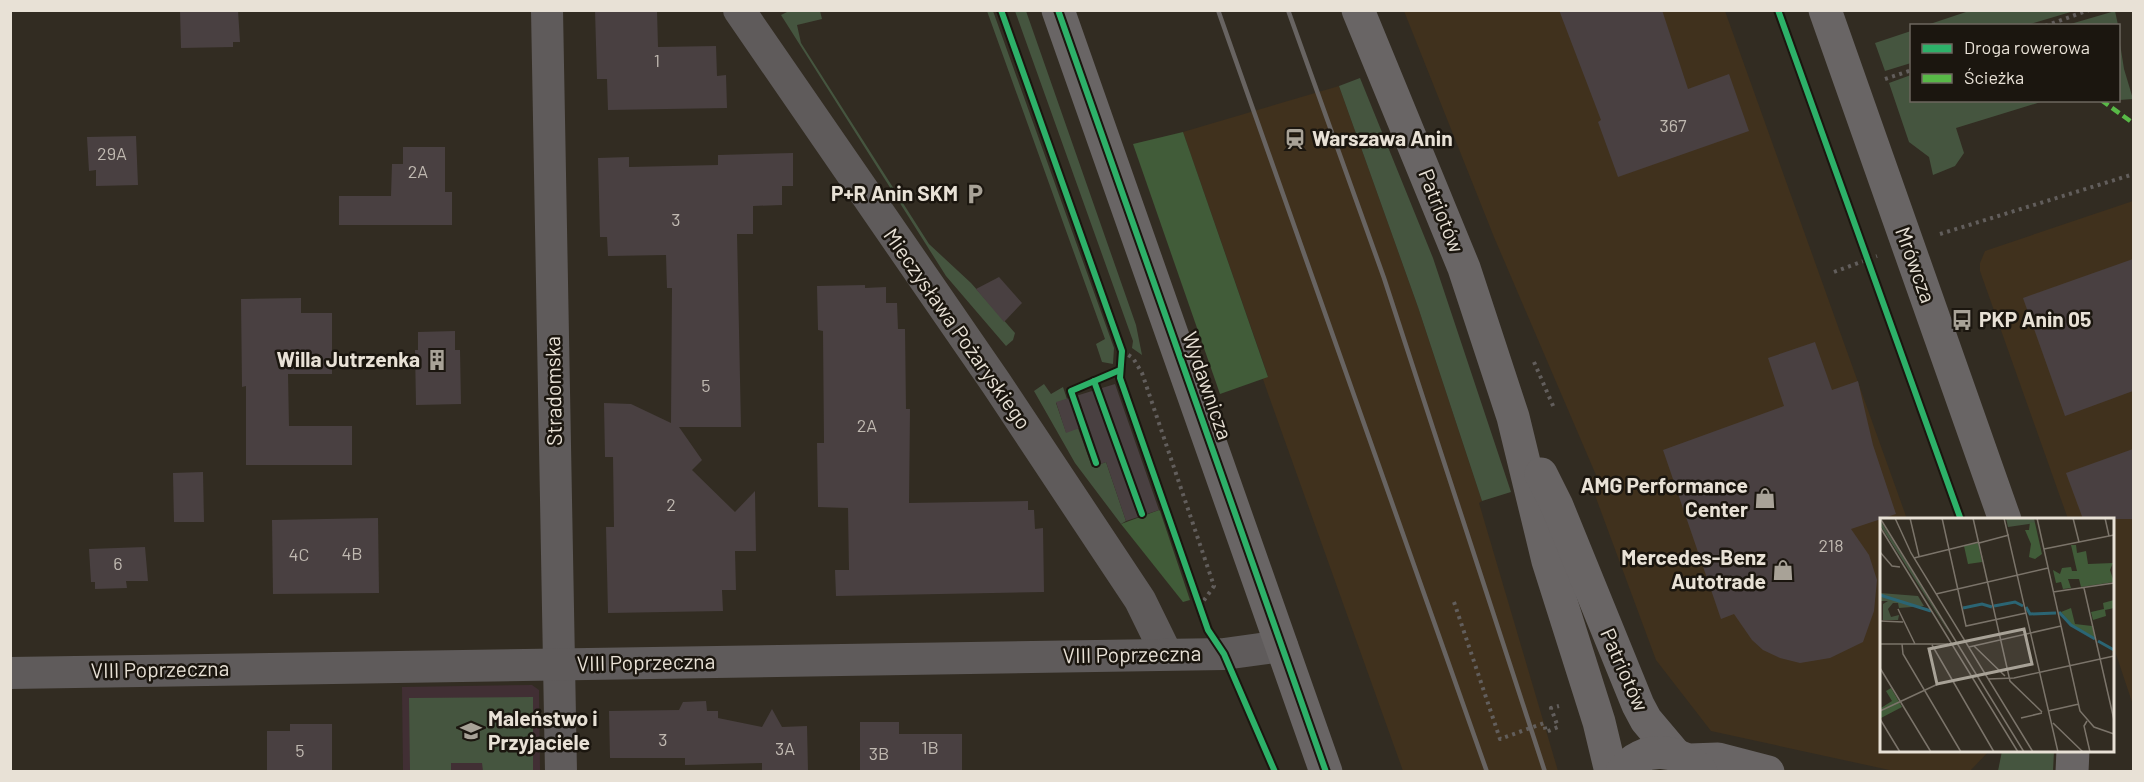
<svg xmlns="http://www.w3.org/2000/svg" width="2144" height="782" viewBox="0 0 2144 782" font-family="Barlow,sans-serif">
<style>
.built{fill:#40311d}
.education{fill:#412f34}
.green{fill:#45553f}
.forest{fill:#415c39}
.building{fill:#494041}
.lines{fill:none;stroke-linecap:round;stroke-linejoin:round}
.path{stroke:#625e5c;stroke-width:4;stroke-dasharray:3 4.5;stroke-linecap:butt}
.street{stroke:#5f5b5b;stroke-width:32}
.secondary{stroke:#696565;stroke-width:33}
.rail{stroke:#686462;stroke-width:4.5}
.quiet{stroke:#58b947;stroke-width:4.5;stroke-dasharray:9 4.5;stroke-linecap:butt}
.cycleway-casing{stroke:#1b160f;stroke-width:10}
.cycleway{stroke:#2db169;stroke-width:6}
.labels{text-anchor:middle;stroke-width:5;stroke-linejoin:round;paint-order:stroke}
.number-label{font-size:18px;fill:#c0b9b1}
.poi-label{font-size:21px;font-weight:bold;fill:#e8e1d6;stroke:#1b160f;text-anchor:end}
.street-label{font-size:21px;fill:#e8e1d6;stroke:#1b160f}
.inset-river{fill:none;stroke:#2b6574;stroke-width:3}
.inset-road{fill:none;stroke:#7b746a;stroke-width:1.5}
.view{fill:#a8a297;fill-opacity:0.15;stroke:#a8a297;stroke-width:3}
.inset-edge{fill:none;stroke:#e8e1d6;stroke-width:3}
</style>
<rect width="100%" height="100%" fill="#322c22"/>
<g class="built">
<polygon points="1404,11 1725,11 1907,519 1882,520 1882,750 1989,751 1970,771 1894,771 1711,731 1656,660 1589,479 1596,475 1494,237"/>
<polygon points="1339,86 1418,307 1482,501 1479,503 1558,771 1403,771 1266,388 1263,379 1268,376 1183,132"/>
<polygon points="2133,201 2133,705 2113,645 2112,520 2068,519 1980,271 1980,263 1985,251"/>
</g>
<polygon class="education" points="532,685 539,690 540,771 403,771 402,687"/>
<g class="green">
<polygon points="1972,10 2074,10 2074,11 2027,25 1927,25"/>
<polygon points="789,11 820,11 822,19 797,25 801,43 929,244 971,283 1015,333 1013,340 1006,346 946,276 781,15"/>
<polygon points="987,11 993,11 1114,348 1113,364 1102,362 1096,344 1105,339"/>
<polygon points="1015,11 1026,11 1136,325 1142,355 1132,348 1133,341"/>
<polygon points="2115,11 2118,25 2067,25"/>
<polygon points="1911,31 1911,63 1885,71 1875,43"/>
<polygon points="2118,31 2124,69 2133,99 2119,100"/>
<polygon points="1911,75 1912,100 2044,101 1956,128 1964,153 1955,166 1933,175 1929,157 1909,142 1889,83"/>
<polygon points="1360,78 1433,258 1511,492 1482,501 1418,307 1339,86"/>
<polygon points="1044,384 1051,394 1063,387 1067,399 1056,403 1066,432 1078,428 1092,467 1106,462 1126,521 1121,524 1075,463 1034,391"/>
<polygon points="533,697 533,771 483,771 482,763 451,763 451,771 410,771 409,698"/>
<polygon points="2002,751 2054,751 2053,771 1998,771"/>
</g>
<g class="forest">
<polygon points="1183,132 1268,377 1220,394 1133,144"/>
<polygon points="1159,510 1160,511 1190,600 1183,602 1121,524"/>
</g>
<g class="building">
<polygon points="180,10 238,10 240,42 233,42 233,47 181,48"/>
<polygon points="595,10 657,10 658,47 716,46 717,76 726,75 727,108 608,110 607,79 597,79"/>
<polygon points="1559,10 1662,10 1688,89 1729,74 1749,131 1618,177 1598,122 1601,120"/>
<polygon points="136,136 138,185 96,186 96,170 89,171 87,137"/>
<polygon points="403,147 445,147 445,192 452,192 452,225 339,225 339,196 391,196 392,164 403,164"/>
<polygon points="793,153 793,186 782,186 782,205 753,206 753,234 737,234 741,427 679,427 702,460 692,470 735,512 755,491 756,551 735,551 736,590 722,590 723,611 608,613 606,527 614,527 613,457 605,457 604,403 631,404 671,423 672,288 667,288 666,255 608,256 607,237 600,237 598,158 629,157 629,167 718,165 718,155"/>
<polygon points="2133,259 2133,391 2065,416 2023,298"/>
<polygon points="999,277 1022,303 1004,322 976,289"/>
<polygon points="865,285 865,288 886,287 886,303 897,303 898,329 905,329 906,409 910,409 909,503 1028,501 1028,510 1034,510 1035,529 1043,528 1044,592 836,596 835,570 849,570 848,508 818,507 817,443 824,443 823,331 818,330 817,286"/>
<polygon points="301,298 301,313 332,313 332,374 288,374 289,426 352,426 352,465 246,465 246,386 242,387 241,299"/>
<polygon points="455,331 455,350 460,350 461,404 416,405 415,350 418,350 418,332"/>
<polygon points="1815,342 1832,390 1858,381 1873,445 1896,514 1851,529 1869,555 1877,580 1874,611 1863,642 1830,658 1800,663 1780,658 1763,650 1752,640 1734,614 1721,619 1663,450 1784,406 1768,358"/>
<polygon points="1115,384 1159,510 1126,521 1106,462 1098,465 1085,426 1066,433 1056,402"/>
<polygon points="2133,449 2133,519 2083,519 2066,473"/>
<polygon points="203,472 204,522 174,522 173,473"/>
<polygon points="378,518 379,593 273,594 272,520"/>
<polygon points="145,547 148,581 126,581 127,588 95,589 95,582 91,582 89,549"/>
<polygon points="706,701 707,711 718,711 718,718 762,727 772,709 782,727 807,726 808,771 762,771 762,763 685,765 685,758 610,758 609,711 679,710 683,702"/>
<polygon points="860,722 899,722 899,734 962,734 962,771 860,771"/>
<polygon points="290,724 332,724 332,771 267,771 267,731 290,731"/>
</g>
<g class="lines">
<g class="path">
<polyline points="2045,26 2089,10"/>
<polyline points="1885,79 1912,70"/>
<polyline points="1940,234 2134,174"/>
<polyline points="1834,272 1877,256"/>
<polyline points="1122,351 1133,358 1142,373 1214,586 1200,606"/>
<polyline points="1534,362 1554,408"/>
<polyline points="1454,602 1500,739 1544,723 1546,732 1558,727 1551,708 1559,706"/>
</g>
<g class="street">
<polyline points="547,10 561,772"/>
<polyline points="739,10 996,383 1140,600 1166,653"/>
<polyline points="10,673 1224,654 1282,646"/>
</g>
<g class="secondary">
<polyline points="1058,10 1326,772"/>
<polyline points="1358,10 1464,268 1513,417 1548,561 1599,722 1611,772"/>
<polyline points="1825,10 2005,520"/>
<polyline points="1541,474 1557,506 1638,705 1646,720 1673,752"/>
<polyline points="1690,760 1718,759 1768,772"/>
<path d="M1622,772C1643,744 1679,748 1701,772"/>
<polyline points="2072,772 2073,750"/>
</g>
<g class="rail">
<polyline points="1218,10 1487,772"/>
<polyline points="1288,10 1384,278 1545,772"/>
</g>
<polyline class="quiet" points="2101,100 2133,123"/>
<defs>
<g id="cycleway">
<polyline points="1001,10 1122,351 1120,378 1208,630 1224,654 1275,772"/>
<polyline points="1058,10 1326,772"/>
<polyline points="1778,10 1961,520"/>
<polyline points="1094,381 1142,514"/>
<polyline points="1096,463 1071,391 1120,370"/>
</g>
</defs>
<use href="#cycleway" class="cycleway-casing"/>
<use href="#cycleway" class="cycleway"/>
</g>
<defs>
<symbol id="station-bare" viewBox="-9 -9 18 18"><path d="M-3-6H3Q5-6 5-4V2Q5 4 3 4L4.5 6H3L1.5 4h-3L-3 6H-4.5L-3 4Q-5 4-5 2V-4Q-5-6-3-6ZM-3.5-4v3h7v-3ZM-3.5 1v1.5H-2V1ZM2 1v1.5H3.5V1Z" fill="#a8a297" stroke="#1b160f" stroke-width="2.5" paint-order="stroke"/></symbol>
<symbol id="parking-bare" viewBox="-9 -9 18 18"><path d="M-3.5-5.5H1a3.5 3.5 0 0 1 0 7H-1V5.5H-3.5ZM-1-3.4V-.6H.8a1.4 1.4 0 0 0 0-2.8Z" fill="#a8a297" stroke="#1b160f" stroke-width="2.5" paint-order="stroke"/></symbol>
<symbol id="bus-bare" viewBox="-9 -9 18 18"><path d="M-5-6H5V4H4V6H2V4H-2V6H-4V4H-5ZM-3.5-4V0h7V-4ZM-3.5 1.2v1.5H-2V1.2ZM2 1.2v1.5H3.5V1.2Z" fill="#a8a297" stroke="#1b160f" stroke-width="2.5" paint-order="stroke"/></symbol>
<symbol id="building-bare" viewBox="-9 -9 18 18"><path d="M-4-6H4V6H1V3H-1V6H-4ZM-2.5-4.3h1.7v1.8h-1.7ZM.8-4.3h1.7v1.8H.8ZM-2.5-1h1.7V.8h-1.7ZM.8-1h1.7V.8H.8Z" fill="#a8a297" stroke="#1b160f" stroke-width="2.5" paint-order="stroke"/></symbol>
<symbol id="shop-bare" viewBox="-9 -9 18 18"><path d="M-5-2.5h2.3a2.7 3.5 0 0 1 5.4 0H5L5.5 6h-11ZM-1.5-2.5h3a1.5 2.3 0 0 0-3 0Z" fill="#a8a297" stroke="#1b160f" stroke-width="2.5" paint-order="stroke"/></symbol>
<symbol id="school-bare" viewBox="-9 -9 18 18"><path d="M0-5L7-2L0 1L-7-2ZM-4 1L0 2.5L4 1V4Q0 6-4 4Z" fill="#a8a297" stroke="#1b160f" stroke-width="2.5" paint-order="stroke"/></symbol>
</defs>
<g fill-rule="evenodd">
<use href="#station-bare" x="1280" y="124" width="30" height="30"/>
<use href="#parking-bare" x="960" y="179" width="30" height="30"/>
<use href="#bus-bare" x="1947" y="305" width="30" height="30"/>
<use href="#building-bare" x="422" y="345" width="30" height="30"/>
<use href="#shop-bare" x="1750" y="483" width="30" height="30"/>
<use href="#shop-bare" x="1768" y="555" width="30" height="30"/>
<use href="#school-bare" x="456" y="716" width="30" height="30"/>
</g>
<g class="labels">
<g class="number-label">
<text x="657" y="67">1</text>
<text x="1673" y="132">367</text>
<text x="112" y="160">29A</text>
<text x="418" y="178">2A</text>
<text x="676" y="226">3</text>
<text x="706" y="392">5</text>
<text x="867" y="432">2A</text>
<text x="671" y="511">2</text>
<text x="1831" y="552">218</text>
<text x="352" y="560">4B</text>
<text x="299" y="561">4C</text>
<text x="118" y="570">6</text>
<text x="663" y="746">3</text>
<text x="930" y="754">1B</text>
<text x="785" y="755">3A</text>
<text x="300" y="757">5</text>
<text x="879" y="760">3B</text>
</g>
<g class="poi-label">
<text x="1312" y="146" text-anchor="start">Warszawa Anin</text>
<text x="958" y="201">P+R Anin SKM</text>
<text x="1979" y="327" text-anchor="start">PKP Anin 05</text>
<text x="420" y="367">Willa Jutrzenka</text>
<text x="1748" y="493">AMG Performance<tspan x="1748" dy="24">Center</tspan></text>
<text x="1766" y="565">Mercedes-Benz<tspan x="1766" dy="24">Autotrade</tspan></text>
<text x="488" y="726" text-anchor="start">Maleństwo i<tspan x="488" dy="24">Przyjaciele</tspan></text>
</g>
<g class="street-label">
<text transform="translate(1441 211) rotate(68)" y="7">Patriotów</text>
<text transform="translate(1915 265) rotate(70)" y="7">Mrówcza</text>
<text transform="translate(957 329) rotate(55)" y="7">Mieczysława Pożaryskiego</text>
<text transform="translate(1207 386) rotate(71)" y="7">Wydawnicza</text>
<text transform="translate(554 391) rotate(-91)" y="7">Stradomska</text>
<text transform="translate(1132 655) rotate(-1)" y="7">VIII Poprzeczna</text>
<text transform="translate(646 663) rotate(-1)" y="7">VIII Poprzeczna</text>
<text transform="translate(160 670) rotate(-1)" y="7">VIII Poprzeczna</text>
<text transform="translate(1624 670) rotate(66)" y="7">Patriotów</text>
</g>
</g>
<g transform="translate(1880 518)">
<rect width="234" height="234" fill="#322c22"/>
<path d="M126,0H154L155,5L128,9ZM0,2L40,66L73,121L0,7ZM0,75L38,78L44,88L19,90L18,85H13L8,91L11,99L19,97L18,102H3V86L8,83H0Z" fill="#45553f"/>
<path d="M150,4L155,5L162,36L155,41L149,39L151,26L145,12H149ZM98,25L102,44L88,46L84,28ZM191,27H196L197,35L206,33L208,46L233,45L230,52L234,64L201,69L199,61H188L191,70L183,71L181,64L176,65L173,52L180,56L182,50L191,49L192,53H197ZM234,82V90L225,92L226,98L213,102L211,94L224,91L223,85ZM191,90L195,106L212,108L215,120L192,107L181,94ZM11,170L22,189L1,200V190L12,183L6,173Z" fill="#415c39"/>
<path class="inset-river" d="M0,77L51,93M114,88L135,84L143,88M146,89L150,96L176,95M83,90L102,86L112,89M179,94L191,107L215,121M218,123L234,132"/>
<path class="inset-road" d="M0,0L144,234M15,0L31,35L153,234M30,0L39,38M62,0L86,108L146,95M93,0L130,163L162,194M124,0L178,234M157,0L200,193L214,209L234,216M193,0L199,24M225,0L229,18M0,9L138,234M99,25L129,17M164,31L234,17M0,34L12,48L20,49M34,40L99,24M204,70L234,202M173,74L234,65M56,76L168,50M18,91L35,126M0,103L23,104M0,126H68M22,126L23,136L81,234M52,127L114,234M94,128L125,158M89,129L181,108M0,150L51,234M108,161L134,160L234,138M0,193L58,166M168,193L199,186M141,200L162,195M0,201L20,234M207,203L204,208L210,234M173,205L203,234"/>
<path class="view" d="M144,111L152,146L57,166L49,131Z"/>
<rect width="234" height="234" class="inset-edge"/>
</g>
<rect width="2144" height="782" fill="none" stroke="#e8e1d6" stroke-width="24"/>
<rect x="1910" y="24" width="210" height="78" fill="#1b160f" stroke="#6d675f" stroke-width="1.5"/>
<rect x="1922" y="44" width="30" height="9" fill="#2db169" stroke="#6d675f" stroke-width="1.5"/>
<text x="1964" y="54" font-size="18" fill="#e8e1d6">Droga rowerowa</text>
<rect x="1922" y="74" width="30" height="9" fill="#58b947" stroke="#6d675f" stroke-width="1.5"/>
<text x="1964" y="84" font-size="18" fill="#e8e1d6">Ścieżka</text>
</svg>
